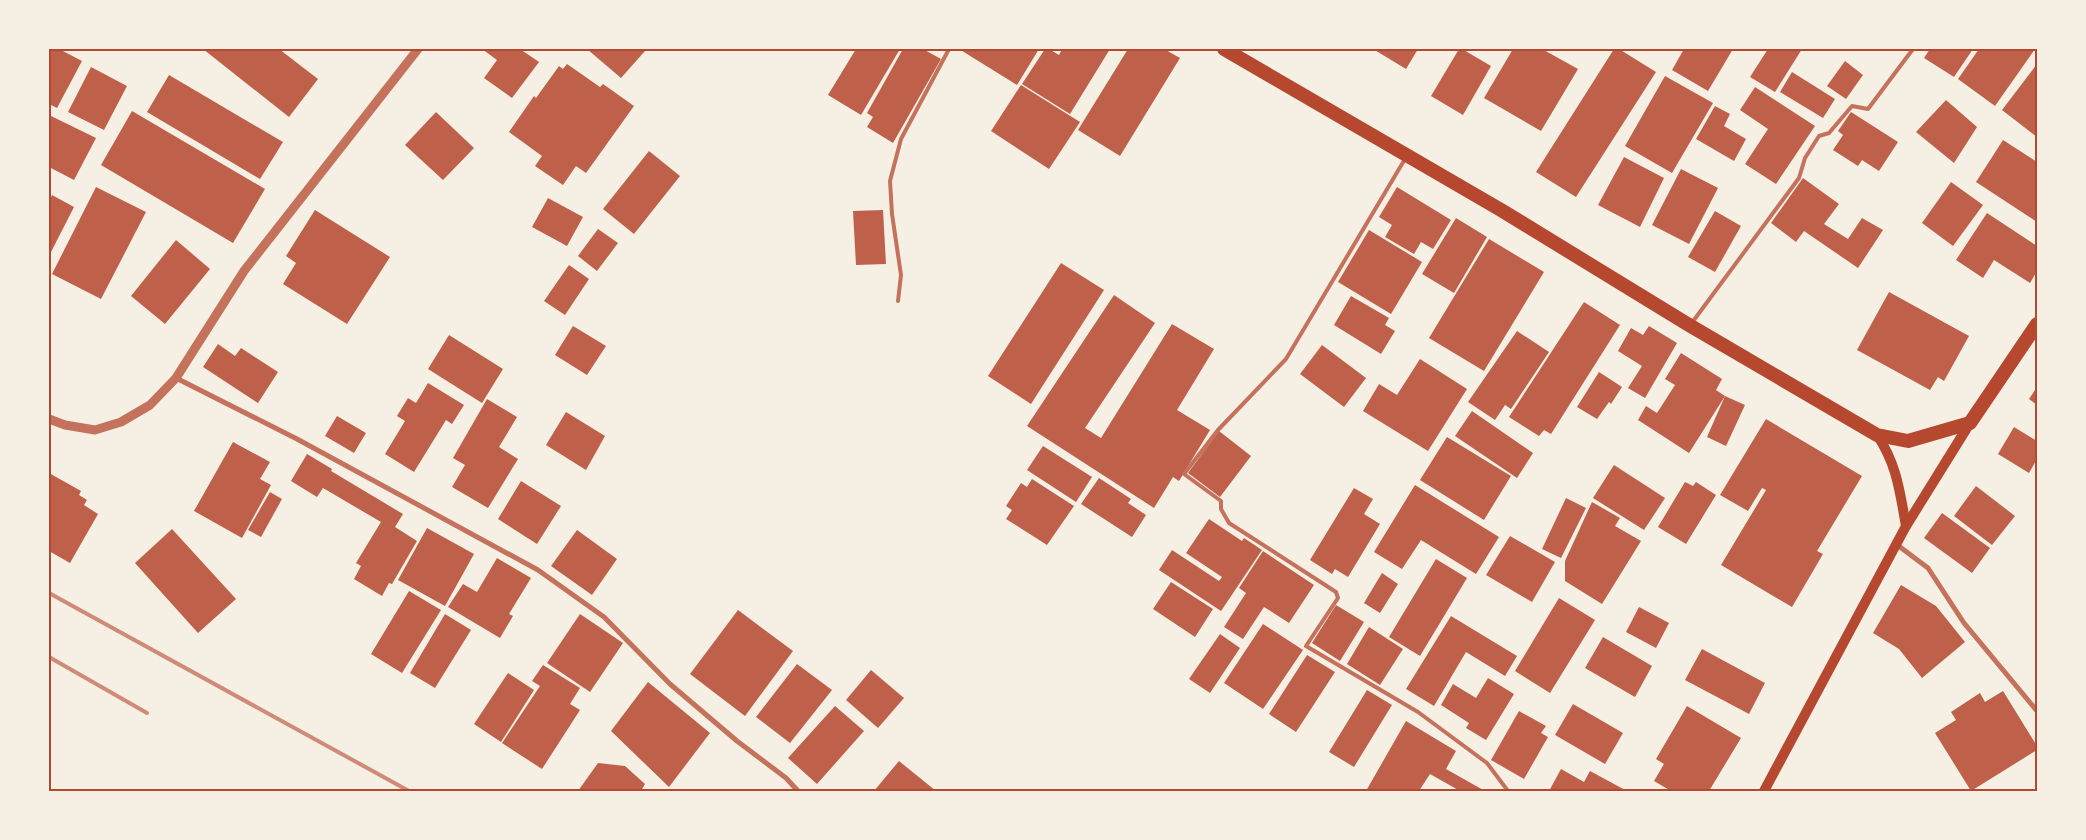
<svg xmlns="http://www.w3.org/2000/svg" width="2086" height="840" viewBox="0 0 2086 840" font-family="Ubuntu,sans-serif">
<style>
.building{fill:#bf614a}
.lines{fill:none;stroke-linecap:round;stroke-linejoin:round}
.service{stroke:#c5725c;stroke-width:4}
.minor{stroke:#c5725c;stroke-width:5}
.tertiary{stroke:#c5725c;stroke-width:9}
.secondary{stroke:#b5482f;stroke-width:10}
.trunk{stroke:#b5482f;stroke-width:14}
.rail{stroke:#cf8b77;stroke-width:4}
.neatline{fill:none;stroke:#b5482f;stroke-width:2}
</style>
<rect width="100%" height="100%" fill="#f6efe4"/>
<g class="building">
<polygon points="50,49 59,49 82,61 57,108 49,104"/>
<polygon points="203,49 279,49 318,79 289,117"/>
<polygon points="482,49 520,49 539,62 512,98 484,78 497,60"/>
<polygon points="587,49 643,49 645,51 621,78"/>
<polygon points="856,49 900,49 861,115 828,95"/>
<polygon points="903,49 923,49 941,59 893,143 867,127 873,117 867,113"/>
<polygon points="959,49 1039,49 1017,85"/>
<polygon points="1045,49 1049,49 1059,55 1062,49 1110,49 1070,114 1022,84"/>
<polygon points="1128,49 1164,49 1180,58 1120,156 1078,130"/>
<polygon points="1373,49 1418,49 1406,69"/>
<polygon points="1459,49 1462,49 1491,66 1463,115 1431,96"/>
<polygon points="1513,49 1542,49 1578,69 1541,131 1484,98"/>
<polygon points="1614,49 1619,49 1656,72 1576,197 1536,172"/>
<polygon points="1684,49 1733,49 1708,91 1672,70"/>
<polygon points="1768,49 1802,49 1775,92 1750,77"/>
<polygon points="1930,49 1973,49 1954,77 1924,58"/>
<polygon points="1979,49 2035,49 1995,106 1958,79"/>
<polygon points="1845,61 1863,75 1846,99 1827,86"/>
<polygon points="567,64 600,87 603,84 634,106 586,173 576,166 563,185 535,166 542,156 509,132 534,96 536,98 559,66 563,69"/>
<polygon points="2037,64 2037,137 2002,110"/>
<polygon points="91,67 127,86 104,130 68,112"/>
<polygon points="1792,72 1835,99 1823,118 1780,92"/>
<polygon points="169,75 283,142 260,179 147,112"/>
<polygon points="1665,76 1713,103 1672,173 1625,146"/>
<polygon points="1021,85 1080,122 1049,169 991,131"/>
<polygon points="1755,87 1815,126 1776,184 1745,164 1768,129 1740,110"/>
<polygon points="1946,100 1977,127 1954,163 1916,132"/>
<polygon points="1715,106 1730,114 1724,126 1746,139 1734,161 1696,139"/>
<polygon points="132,111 265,189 233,243 101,165"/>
<polygon points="436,112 474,148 443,180 405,145"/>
<polygon points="1851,112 1898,142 1879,171 1862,160 1858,166 1833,150 1843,135 1838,131"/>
<polygon points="49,115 96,138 74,180 49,167"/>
<polygon points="2003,140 2037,162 2037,222 1976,182"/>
<polygon points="649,151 680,176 634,234 603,209"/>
<polygon points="1624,157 1664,178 1640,227 1598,205"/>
<polygon points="1681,169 1718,188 1689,244 1652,225"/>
<polygon points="1803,178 1839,204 1824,224 1848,239 1862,218 1883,230 1858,268 1804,231 1796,242 1771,223"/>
<polygon points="1951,182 1983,205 1953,246 1922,223"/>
<polygon points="96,187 146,212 101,299 52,274"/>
<polygon points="1397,187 1451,220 1433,249 1421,242 1414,254 1385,237 1392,225 1379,217"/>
<polygon points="52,195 74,207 49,256 49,201"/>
<polygon points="548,198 583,217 567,246 532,227"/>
<polygon points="315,210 390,257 347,324 283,284 296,263 286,256"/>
<polygon points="883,210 886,264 856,265 853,211"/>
<polygon points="1715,211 1741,226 1715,272 1688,257"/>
<polygon points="1987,213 2037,246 2037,271 2030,283 1994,260 1983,278 1956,260"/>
<polygon points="1456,218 1487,237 1454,293 1422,274"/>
<polygon points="598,229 618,243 597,271 578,256"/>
<polygon points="1369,230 1422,262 1391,314 1338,282"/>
<polygon points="1489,239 1544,272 1484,371 1429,338"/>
<polygon points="176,240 210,269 165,324 131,296"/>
<polygon points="1061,263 1104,290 1031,404 988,376"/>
<polygon points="569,265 589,279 565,315 544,301"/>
<polygon points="1889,292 1969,336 1944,381 1938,377 1930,390 1857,350"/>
<polygon points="1114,295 1155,323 1085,428 1101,438 1172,324 1214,349 1177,410 1210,430 1179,481 1173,477 1154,508 1027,426"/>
<polygon points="1351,296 1389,318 1385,325 1395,331 1381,354 1334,325"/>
<polygon points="1584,302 1620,325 1551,434 1544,430 1539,436 1509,417"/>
<polygon points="573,326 606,346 587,375 555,355"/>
<polygon points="1649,326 1677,343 1645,398 1628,388 1642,366 1618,351 1631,328 1643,335"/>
<polygon points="1517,331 1549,352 1511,409 1505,405 1495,420 1468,402"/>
<polygon points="449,335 503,369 482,403 428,369"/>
<polygon points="218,344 235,356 241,348 278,372 258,403 203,367"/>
<polygon points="1322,345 1366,378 1344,407 1300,374"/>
<polygon points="1681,353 1722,379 1716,390 1725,396 1689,453 1638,420 1646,406 1657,413 1675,385 1665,379"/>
<polygon points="1420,359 1467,389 1428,451 1363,411 1379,384 1397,395"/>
<polygon points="1599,372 1622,387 1611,404 1609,402 1597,419 1577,407"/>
<polygon points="428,383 464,405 452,424 446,420 414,472 385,454 405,421 397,416 408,398 416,403"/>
<polygon points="2037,387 2037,405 2029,399"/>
<polygon points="1725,396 1745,405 1726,446 1707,437"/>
<polygon points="487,399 517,417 499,447 518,459 488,508 452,487 465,465 453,458"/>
<polygon points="1472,411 1533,453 1517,478 1455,436"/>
<polygon points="566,412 605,436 586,470 546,445"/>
<polygon points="337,416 366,433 354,453 325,436"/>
<polygon points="1766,419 1862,476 1817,551 1823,554 1792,607 1721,565 1766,490 1762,488 1748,511 1720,495"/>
<polygon points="2014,427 2037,441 2037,459 2029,473 1998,454"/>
<polygon points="1219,431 1251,456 1220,497 1188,473"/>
<polygon points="1447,437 1511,476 1484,520 1420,480"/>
<polygon points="233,442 270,462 260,479 271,485 242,538 194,511"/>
<polygon points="1043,446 1092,477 1076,502 1027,470"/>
<polygon points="307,454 332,469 331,471 403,514 395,527 417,541 392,584 389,583 382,596 354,579 361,566 356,563 381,522 323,488 317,497 291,481"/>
<polygon points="1614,465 1665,498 1644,530 1593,498"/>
<polygon points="49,473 81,491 79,495 87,500 84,505 98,514 70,563 49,551"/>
<polygon points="1099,478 1131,499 1128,503 1146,515 1132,537 1081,504"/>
<polygon points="1032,479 1074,506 1047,545 1006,519 1012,510 1006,506 1021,483 1027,487"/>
<polygon points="521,481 561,506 537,544 498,519"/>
<polygon points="1685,482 1693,486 1696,482 1716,495 1686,544 1658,527"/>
<polygon points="1415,485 1499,537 1476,574 1421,540 1402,569 1374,552"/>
<polygon points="1976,486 2015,516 1992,545 1954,516"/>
<polygon points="1354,488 1373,499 1364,514 1380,524 1348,577 1335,569 1332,574 1310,560"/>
<polygon points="270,492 282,499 261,537 248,530"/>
<polygon points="1566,498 1586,508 1561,558 1542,549"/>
<polygon points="1592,502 1620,518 1615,526 1641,541 1602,604 1565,581 1565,561"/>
<polygon points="1942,513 1990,548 1972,573 1924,538"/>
<polygon points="1209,519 1242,541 1244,538 1262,550 1221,611 1159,570 1172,550 1219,581 1222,577 1186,553"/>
<polygon points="427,528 474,554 445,606 398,580"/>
<polygon points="172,529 236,599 198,633 135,563"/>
<polygon points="577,530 617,559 592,595 551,566"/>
<polygon points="1510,536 1555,562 1532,602 1486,575"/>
<polygon points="1263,551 1314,585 1289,623 1264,607 1243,639 1224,627 1246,593 1239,588"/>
<polygon points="497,558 531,578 509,614 513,616 500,638 448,607 463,584 477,592"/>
<polygon points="1436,559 1467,578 1420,656 1389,637"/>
<polygon points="1382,573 1398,584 1380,613 1364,603"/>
<polygon points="1171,582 1213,609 1195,637 1153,609"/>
<polygon points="1901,585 1936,606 1965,642 1922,678 1899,649 1873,633"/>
<polygon points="409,591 441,610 402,673 371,654"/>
<polygon points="1559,598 1595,620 1550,693 1515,671"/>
<polygon points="1336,605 1364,622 1340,661 1312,643"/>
<polygon points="1639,607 1669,623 1656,648 1626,632"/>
<polygon points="738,610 793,651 745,716 690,674"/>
<polygon points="445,614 471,630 435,688 410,673"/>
<polygon points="580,614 623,643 590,692 547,663"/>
<polygon points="1451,616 1517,656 1505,676 1466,652 1434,706 1406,689"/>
<polygon points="1263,624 1303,650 1263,709 1224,683"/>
<polygon points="1369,627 1403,649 1380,685 1347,664"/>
<polygon points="1220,634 1240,648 1210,693 1189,679"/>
<polygon points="1603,637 1652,666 1635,697 1585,668"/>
<polygon points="1702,649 1765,683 1749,714 1685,680"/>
<polygon points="1307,655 1335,672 1296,732 1269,714"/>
<polygon points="797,664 832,690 790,743 756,717"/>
<polygon points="543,665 580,688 570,704 580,710 542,769 502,743 540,686 532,681"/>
<polygon points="871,670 904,698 878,728 846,700"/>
<polygon points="508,673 534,690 501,742 474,724"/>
<polygon points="1488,678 1514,694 1486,740 1466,728 1469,723 1441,705 1453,684 1476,698"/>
<polygon points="648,682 710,733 669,787 611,731"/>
<polygon points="1367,690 1392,705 1354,767 1329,752"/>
<polygon points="2003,691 2037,746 2037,750 1971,791 1935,733 1956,720 1951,712 1980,693 1985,702"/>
<polygon points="1573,704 1623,733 1605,764 1555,735"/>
<polygon points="835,706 864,731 817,784 788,758"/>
<polygon points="1687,706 1741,738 1709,791 1671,791 1654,781 1664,764 1656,759"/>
<polygon points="1519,711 1546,726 1541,733 1548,737 1524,779 1491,760"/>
<polygon points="1406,721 1456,751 1446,769 1485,791 1460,791 1430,774 1419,791 1366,791"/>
<polygon points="899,761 936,791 874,791"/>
<polygon points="598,763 625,766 645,784 641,791 578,791"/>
<polygon points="1561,769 1584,782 1590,771 1627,791 1549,791"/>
</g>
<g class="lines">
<g class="service">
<polyline points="1405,159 1286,359 1218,430 1184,474 1221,501 1221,509 1229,523 1336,592 1338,598 1306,646 1418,712 1487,763 1508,791"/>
<polyline points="898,301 901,275 892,214 890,181 901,139 949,49"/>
<polyline points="1691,324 1799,178 1805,158 1819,136 1829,133 1852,106 1868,109 1913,49"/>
</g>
<g class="minor">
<polyline points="176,378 297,439 538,570 604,617 670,684 737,741 786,778 798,791"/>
<polyline points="1896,544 1928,568 1964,623 2037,711"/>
</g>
<polyline class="tertiary" points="49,419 65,425 95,430 121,422 150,405 176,378 244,271 418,49"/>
<g class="secondary">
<path d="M1877,435C1897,464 1900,493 1906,526"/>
<polyline points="1764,791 1906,526 1970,423"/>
</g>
<polyline class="trunk" points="1224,49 1501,210 1689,325 1877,435 1908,441 1970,423 2037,324"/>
<g class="rail">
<polyline points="49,593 409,791"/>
<polyline points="49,657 147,713"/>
</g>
</g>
<rect width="2086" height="840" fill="none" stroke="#f6efe4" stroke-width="100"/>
<rect x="50" y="50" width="1986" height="740" class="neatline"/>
</svg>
